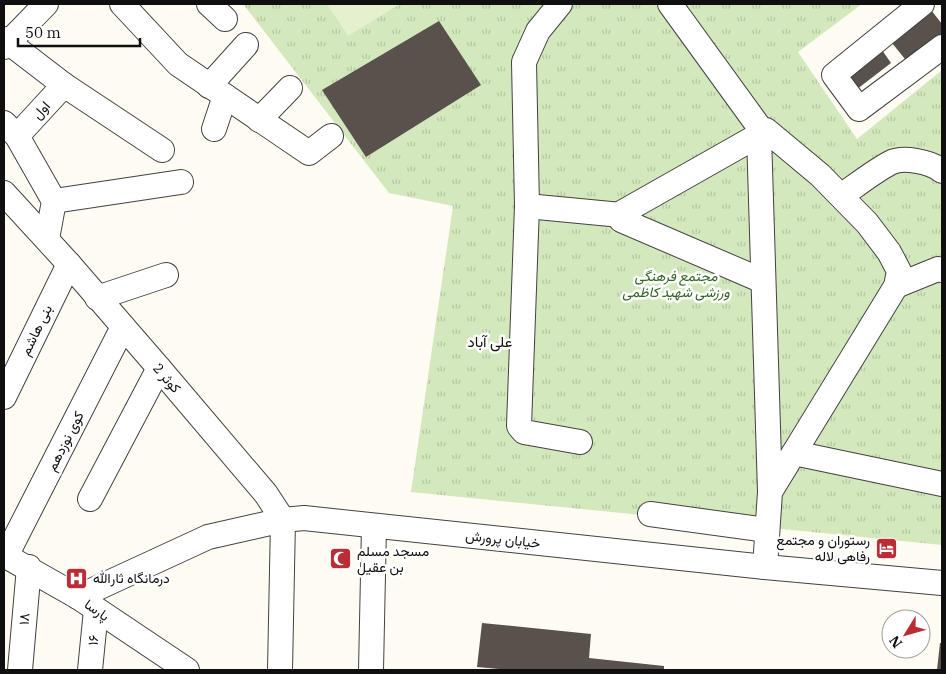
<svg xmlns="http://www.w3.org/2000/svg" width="946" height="674" viewBox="0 0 946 674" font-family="'IBM Plex Serif',Vazirmatn,serif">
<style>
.park{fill:url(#park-tufts)}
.pitch{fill:#e4f0ce}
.building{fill:#58514c}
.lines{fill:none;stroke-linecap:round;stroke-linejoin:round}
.minor-casing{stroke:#424242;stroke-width:26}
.minor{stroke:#fff;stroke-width:24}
.labels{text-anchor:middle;stroke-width:5;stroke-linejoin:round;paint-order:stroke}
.street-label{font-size:14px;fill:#0f0f0f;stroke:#fff}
.park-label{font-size:14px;font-style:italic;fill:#306522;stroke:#fff}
.poi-label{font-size:14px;fill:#0f0f0f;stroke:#fff;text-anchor:start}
.neighbourhood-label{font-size:15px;fill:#0f0f0f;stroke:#fff}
</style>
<defs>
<pattern id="park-tufts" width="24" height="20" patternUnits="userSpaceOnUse" patternTransform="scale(1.25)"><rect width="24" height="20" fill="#d4e8bd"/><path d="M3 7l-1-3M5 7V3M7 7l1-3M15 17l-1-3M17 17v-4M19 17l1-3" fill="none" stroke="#b5c6a1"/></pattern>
</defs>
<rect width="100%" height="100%" fill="#fefcf2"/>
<polygon class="park" points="243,4 862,4 798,52 857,139 942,70 942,545 411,492 453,206 389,193"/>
<polygon class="pitch" points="327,4 400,4 348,36"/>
<g class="building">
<polygon points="931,10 942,24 942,37 909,64 892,43"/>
<polygon points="439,21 481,85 366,157 322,90"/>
<polygon points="882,50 891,63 839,103 830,91"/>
<polygon points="482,623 591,634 589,658 664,666 664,670 510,670 477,667"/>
<polygon points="940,643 942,643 942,670 937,670"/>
</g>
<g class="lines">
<defs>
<g id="minor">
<polyline points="122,4 178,64 309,153 331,136"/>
<polyline points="209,4 225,19"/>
<polyline points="560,4 538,31 524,62 527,206 519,426 524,432 580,442"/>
<polyline points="670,4 762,131"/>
<polyline points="922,4 834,75 859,109 942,47"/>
<polyline points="4,39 64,85 162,150"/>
<polyline points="4,47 46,4"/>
<polyline points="209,86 246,45"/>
<polyline points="259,120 290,88"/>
<polyline points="4,123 17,136 54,201 47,239"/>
<polyline points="214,129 225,96"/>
<polyline points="759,135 623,212 621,220 763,281"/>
<polyline points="17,136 64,85"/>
<polyline points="4,193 69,264 159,368 266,494 283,520 280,670"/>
<path d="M841,196C857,185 873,172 890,163C903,156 931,162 942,171"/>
<polyline points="54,201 181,182"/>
<polyline points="527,206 621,215"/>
<polyline points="896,286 938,269 942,270"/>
<polyline points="97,298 166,275"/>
<polyline points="4,397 69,264"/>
<polyline points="794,453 942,484"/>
<polyline points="90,499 159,368"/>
<polyline points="650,514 767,530"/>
<polyline points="4,555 78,597 187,670"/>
<polyline points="6,556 123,327"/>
<polyline points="765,567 770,492 759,135 766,130 820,175 867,223 889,252 899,271 896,286 770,492"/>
<polyline points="78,597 208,537 283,520 304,518 765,567 942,583"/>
<polyline points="20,670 29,567"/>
<polyline points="90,670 96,610"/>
<polyline points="371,670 374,526"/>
</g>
</defs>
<use href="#minor" class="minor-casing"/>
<use href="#minor" class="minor"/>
</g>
<defs>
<symbol id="hotel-square" viewBox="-11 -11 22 22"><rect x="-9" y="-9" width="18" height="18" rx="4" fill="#ba2d35" stroke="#fff"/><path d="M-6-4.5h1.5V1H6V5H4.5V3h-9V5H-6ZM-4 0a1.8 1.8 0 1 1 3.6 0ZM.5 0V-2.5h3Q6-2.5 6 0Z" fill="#fff"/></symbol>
<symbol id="mosque-square" viewBox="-11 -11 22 22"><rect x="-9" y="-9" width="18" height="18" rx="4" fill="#ba2d35" stroke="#fff"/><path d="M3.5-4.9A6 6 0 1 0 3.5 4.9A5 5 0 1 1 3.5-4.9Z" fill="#fff"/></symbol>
<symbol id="hospital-square" viewBox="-11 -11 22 22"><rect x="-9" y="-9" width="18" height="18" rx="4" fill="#ba2d35" stroke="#fff"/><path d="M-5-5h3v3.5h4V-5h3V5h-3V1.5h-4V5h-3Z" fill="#fff"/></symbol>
</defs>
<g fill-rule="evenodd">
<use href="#hotel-square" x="874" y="536" width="25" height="25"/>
<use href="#mosque-square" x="328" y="546" width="25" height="25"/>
<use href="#hospital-square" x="64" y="566" width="25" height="25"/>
</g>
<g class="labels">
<g class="street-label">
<text transform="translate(41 110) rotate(-48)" y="5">اول</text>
<text transform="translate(36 330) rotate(-64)" y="5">بنی هاشم</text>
<text transform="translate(167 378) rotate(49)" y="5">کوثر 2</text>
<text transform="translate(65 441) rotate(-63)" y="5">کوی نوزدهم</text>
<text transform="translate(503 539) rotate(6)" y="5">خیابان پرورش</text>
<text transform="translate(97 610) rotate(35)" y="5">پارسا</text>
<text transform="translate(24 619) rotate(-85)" y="5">۱۸</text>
<text transform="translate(93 640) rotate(-84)" y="5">۱۶</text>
</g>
<g class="park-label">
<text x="676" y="281">مجتمع فرهنگی<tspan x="676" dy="16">ورزشی شهید کاظمی</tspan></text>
</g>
<g class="poi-label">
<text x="870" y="545" text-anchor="end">رستوران و مجتمع<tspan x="870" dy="16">رفاهی لاله</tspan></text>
<text x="357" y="556">مسجد مسلم<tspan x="357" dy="16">بن عقیل</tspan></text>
<text x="93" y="583">درمانگاه ثارالله</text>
</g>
<g class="neighbourhood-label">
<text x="490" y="347">علی آباد</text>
</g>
</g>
<rect width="946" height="674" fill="none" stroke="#0f0f0f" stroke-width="10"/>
<g transform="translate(906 634) rotate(233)"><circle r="24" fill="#ffffff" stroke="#9f9f9f"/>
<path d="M0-4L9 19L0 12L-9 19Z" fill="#ba2d35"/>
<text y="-8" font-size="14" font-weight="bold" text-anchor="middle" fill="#0f0f0f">N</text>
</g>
<path d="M18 38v8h122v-8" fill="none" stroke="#0f0f0f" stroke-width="2.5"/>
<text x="25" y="38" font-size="15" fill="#0f0f0f" stroke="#ffffff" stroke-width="4" paint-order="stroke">50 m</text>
</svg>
